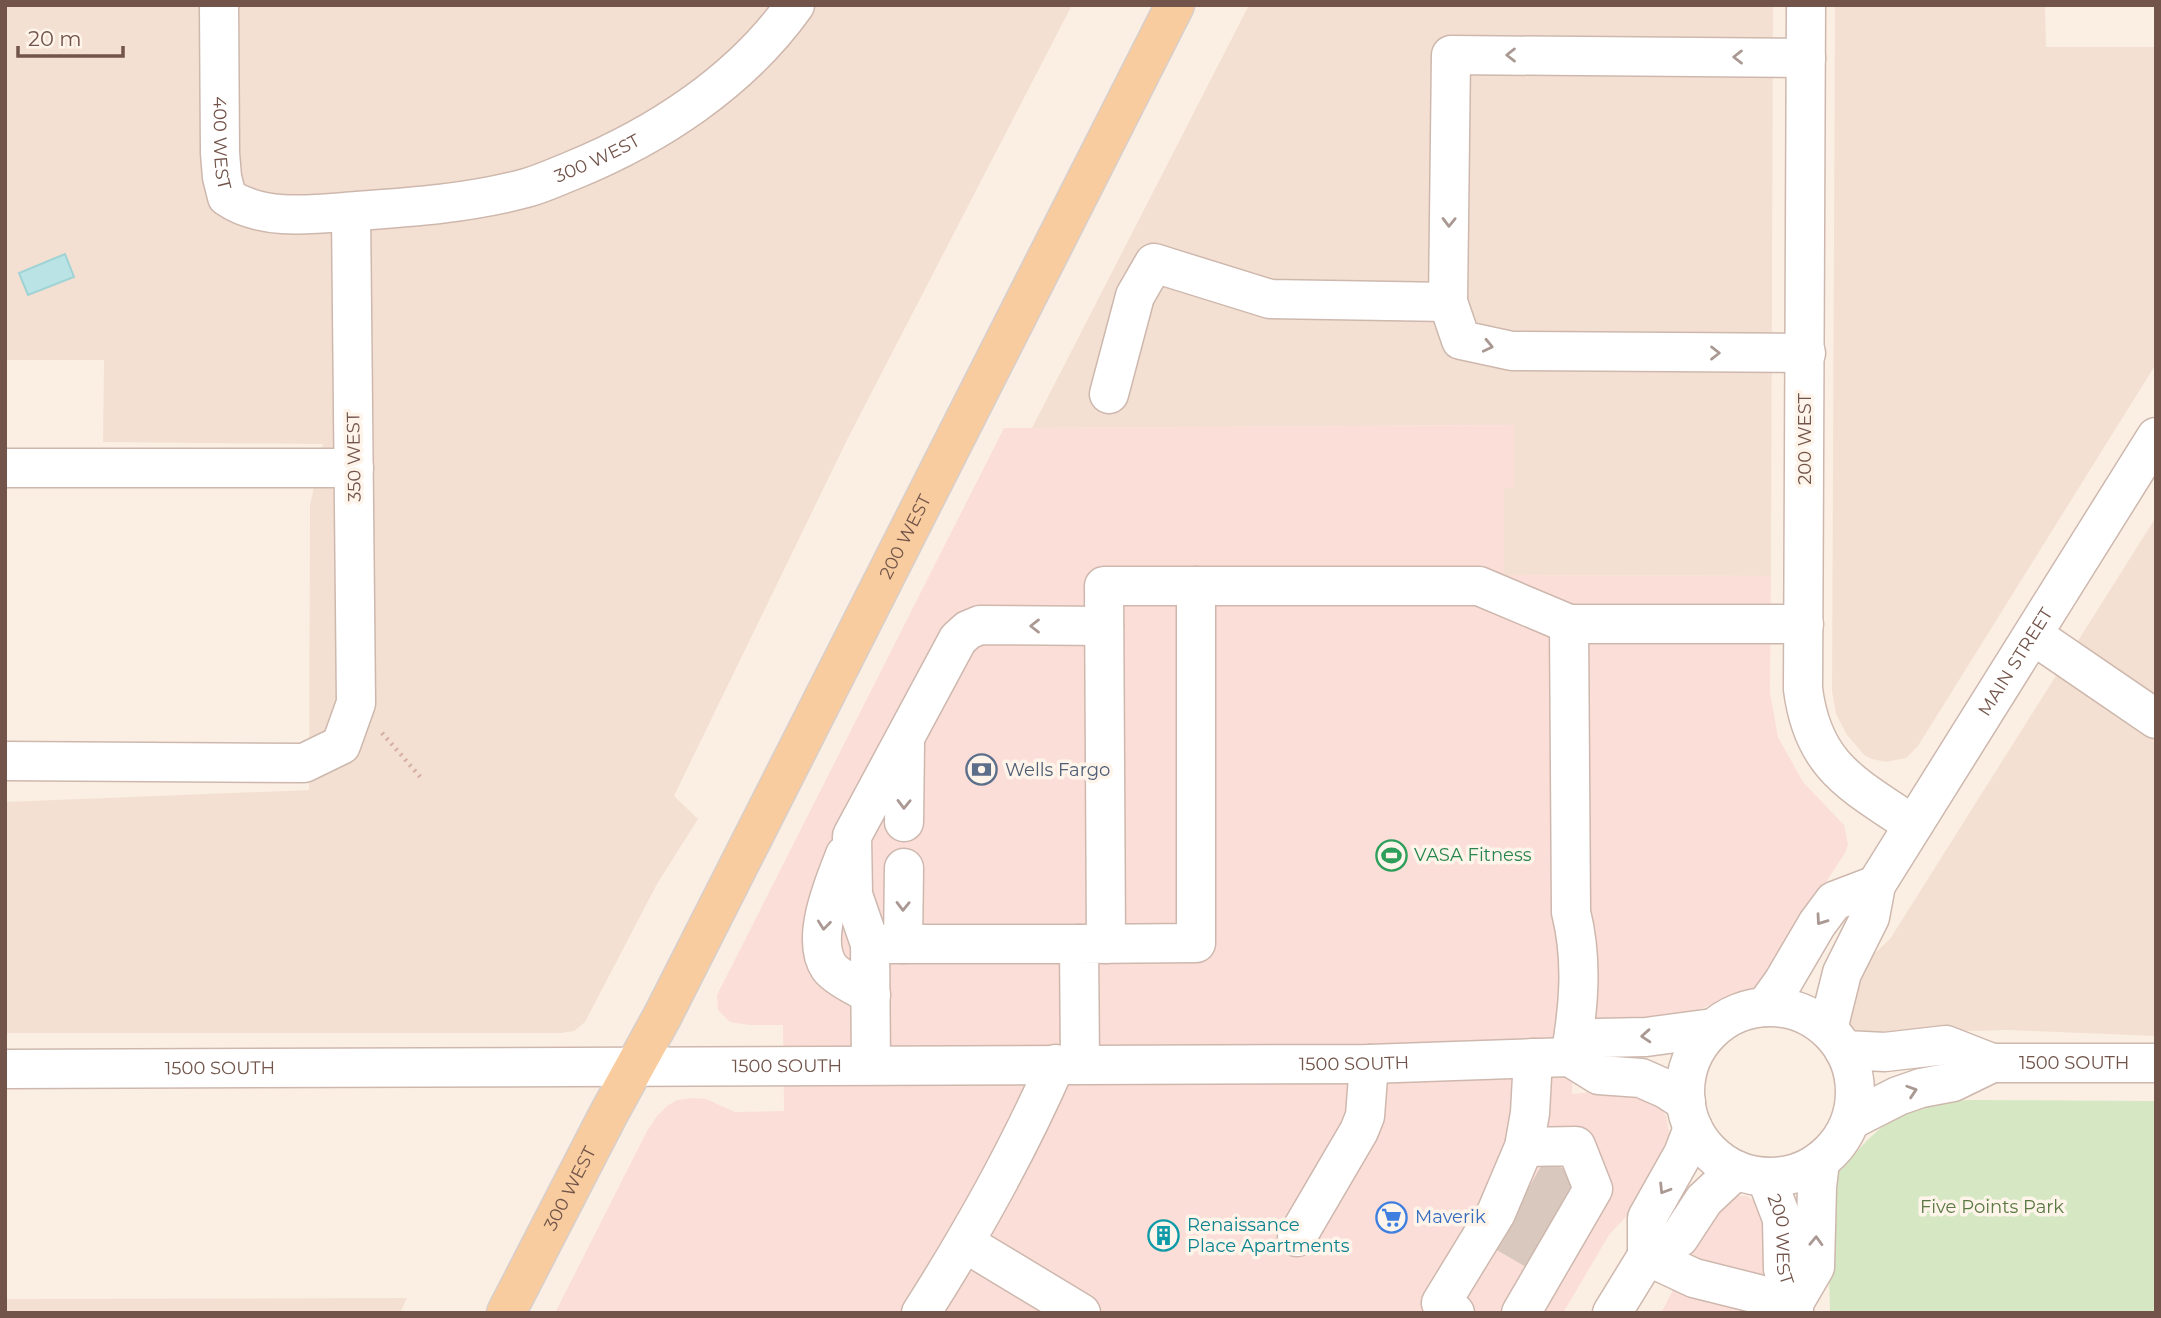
<svg xmlns="http://www.w3.org/2000/svg" width="2161" height="1318" viewBox="0 0 2161 1318" font-family="Montserrat,sans-serif">
<style>
.residential{fill:#f3e0d2}
.commercial{fill:#fbded8}
.green{fill:#d6e8c3}
.water{fill:#b9e3e4;stroke:#a0d3d5;stroke-width:2}
.lines{fill:none;stroke-linecap:round;stroke-linejoin:round}
.minor-tunnel{stroke:#d9c8be;stroke-width:38;stroke-dasharray:38 19;stroke-linecap:butt}
.minor-casing{stroke:#ceb8ae;stroke-width:41}
.major-casing{stroke:#d8cfcc;stroke-width:41}
.path{stroke:#d4aea0;stroke-width:4.5;stroke-dasharray:2 5;stroke-linecap:butt}
.minor{stroke:#fff;stroke-width:38}
.major{stroke:#f8cc9e;stroke-width:38}
.oneway{stroke:#aa9892}
.labels{text-anchor:middle;stroke-width:7;stroke-linejoin:round;paint-order:stroke}
.street-label{font-size:18px;fill:#72544a;stroke:#fef4ea}
.service-label{font-size:18px;fill:#4e5e75;stroke:#fef4ea;text-anchor:start}
.leisure-label{font-size:18px;fill:#27864d;stroke:#fef4ea;text-anchor:start}
.park-label{font-size:18px;fill:#597843;stroke:#fef4ea}
.shop-label{font-size:18px;fill:#366cbe;stroke:#fef4ea;text-anchor:start}
.culture-label{font-size:18px;fill:#0d838f;stroke:#fef4ea;text-anchor:start}
</style>
<rect width="100%" height="100%" fill="#fbefe4"/>
<g class="residential">
<polygon points="5,5 1072,5 847,440 674,796 698,819 657,884 585,1022 574,1031 561,1033 5,1033 5,802 309,790 310,505 323,444 103,442 104,360 5,360"/>
<polygon points="1249,5 1773,5 1771,576 1504,575 1504,488 1513,488 1513,425 1032,428"/>
<polygon points="1835,5 2045,5 2046,47 2156,47 2156,364 1918,746 1906,758 1886,762 1872,759 1864,755 1847,735 1836,714 1832,691"/>
<polygon points="2156,517 2156,1036 2006,1030 1858,1034 1851,1026 1847,1017 1862,965 1890,939"/>
<polygon points="407,1298 400,1313 5,1313 5,1299"/>
</g>
<g class="commercial">
<polygon points="1514,425 1514,488 1504,488 1504,575 1771,576 1770,693 1778,737 1803,782 1844,825 1848,845 1845,853 1758,986 1680,1017 1573,1023 1572,1094 1623,1089 1657,1103 1666,1116 1671,1142 1635,1207 1609,1235 1563,1313 555,1313 647,1131 657,1116 667,1106 677,1100 693,1098 706,1099 735,1112 784,1111 783,1025 749,1025 730,1022 718,1010 717,995 1004,428"/>
<polygon points="1731,1196 1747,1196 1760,1205 1768,1250 1763,1313 1661,1313 1689,1259 1696,1238"/>
</g>
<path class="green" d="M1967,1100L2156,1101V1313H1830C1830,1272 1822,1218 1835,1179C1838,1170 1849,1161 1855,1154C1886,1116 1918,1103 1967,1100Z"/>
<polygon class="water" points="65,254 74,277 28,295 19,273"/>
<g class="lines">
<g class="minor-tunnel">
<polyline points="1536,1175 1572,1196"/>
<polyline points="1519,1204 1554,1225"/>
<polyline points="1502,1231 1538,1252"/>
</g>
<defs>
<g id="minor">
<path id="s1" d="M219,5L220,153L222,177L227,197C263,222 316,214 357,211C414,207 470,203 526,188C541,184 556,177 571,171C657,136 740,82 795,5"/>
<path d="M1806,5L1803,689C1813,767 1853,784 1913,825"/>
<polyline points="1806,353 1512,351 1461,340 1448,302 1451,55 1806,58"/>
<polyline points="1109,394 1135,296 1154,263 1270,299 1448,302"/>
<polyline points="5,468 354,468"/>
<path d="M1569,624L1571,912C1583,960 1579,1008 1570,1057"/>
<polyline points="2033,635 2156,719"/>
<polyline points="5,761 304,763 341,745 356,703 351,212"/>
<polyline points="904,822 905,743"/>
<path d="M845,855C834,883 810,939 829,967C836,977 860,988 871,995"/>
<polyline points="870,944 1079,944"/>
<polyline points="903,944 904,868"/>
<polyline points="1106,944 1104,586 1196,586"/>
<polyline points="1765,1007 1783,982 1817,924 1834,901 1876,885"/>
<circle cx="1770" cy="1092" r="85"/>
<path id="s2" d="M1828,1029L1842,973L1870,917L1876,885L2156,437"/>
<path id="s3" d="M1844,1050L1885,1052L1946,1045L1992,1063H2156"/>
<polyline points="1570,1057 1599,1075 1641,1078 1666,1089 1686,1102"/>
<polyline points="1080,1064 1079,944 1196,943 1196,586 1479,586 1569,624 1804,624"/>
<polyline points="871,1065 870,944 853,895 852,836 958,639 968,630 980,625 1104,626"/>
<path id="s4" d="M5,1069L1369,1064L1570,1057L1597,1038L1646,1037L1713,1028"/>
<polyline points="1851,1120 1898,1096 1921,1088 1953,1082 1992,1063"/>
<path id="s5" d="M1766,1177L1782,1219L1783,1269L1794,1303V1313"/>
<polyline points="1297,1237 1359,1131 1365,1116 1369,1064"/>
<polyline points="965,1243 1081,1313"/>
<polyline points="1647,1256 1694,1278 1794,1303"/>
<polyline points="1647,1256 1647,1218 1683,1154 1693,1128"/>
<polyline points="1794,1303 1815,1267 1817,1187 1820,1161"/>
<path d="M921,1313C972,1233 1018,1151 1056,1064"/>
<polyline points="1455,1313 1441,1303 1496,1213 1524,1147 1530,1113 1533,1058"/>
<polyline points="1521,1313 1593,1189 1576,1146 1524,1147"/>
<polyline points="1612,1313 1647,1256 1679,1238 1704,1200 1736,1170"/>
</g>
<g id="major">
<path id="s6" d="M506,1313L608,1115L663,1015L1175,5"/>
</g>
</defs>
<use href="#minor" class="minor-casing"/>
<use href="#major" class="major-casing"/>
<polyline class="path" points="382,733 423,780"/>
<use href="#minor" class="minor"/>
<use href="#major" class="major"/>
</g>
<defs><path id="oneway-chevron" d="M-2-3.5L2.5 0L-2 3.5" fill="none" stroke-width="1.6" stroke-linecap="round" stroke-linejoin="round" transform="scale(1.75)"/></defs>
<g class="oneway">
<use href="#oneway-chevron" transform="translate(1511 55) rotate(-180)"/>
<use href="#oneway-chevron" transform="translate(1738 57) rotate(-180)"/>
<use href="#oneway-chevron" transform="translate(1449 222) rotate(91)"/>
<use href="#oneway-chevron" transform="translate(1488 346) rotate(13)"/>
<use href="#oneway-chevron" transform="translate(1715 353)"/>
<use href="#oneway-chevron" transform="translate(1035 626) rotate(-180)"/>
<use href="#oneway-chevron" transform="translate(904 804) rotate(91)"/>
<use href="#oneway-chevron" transform="translate(903 906) rotate(91)"/>
<use href="#oneway-chevron" transform="translate(1821 920) rotate(125)"/>
<use href="#oneway-chevron" transform="translate(824 925) rotate(96)"/>
<use href="#oneway-chevron" transform="translate(1646 1036) rotate(176)"/>
<use href="#oneway-chevron" transform="translate(1912 1091) rotate(-18)"/>
<use href="#oneway-chevron" transform="translate(1664 1189) rotate(122)"/>
<use href="#oneway-chevron" transform="translate(1816 1241) rotate(-88)"/>
</g>
<defs>
<symbol id="bank-ring" viewBox="-11 -11 22 22"><circle r="9.5" fill="#fef4ea" stroke="#5c6f8a" stroke-width="1.5"/><path d="M-6-4H6V4H-6ZM0-2.3a2.3 2.3 0 1 0 0 4.6a2.3 2.3 0 1 0 0-4.6Z" fill="#5c6f8a"/></symbol>
<symbol id="stadium-ring" viewBox="-11 -11 22 22"><circle r="9.5" fill="#fef4ea" stroke="#2e9e5b" stroke-width="1.5"/><path d="M0-5a6.5 5 0 1 0 0 10a6.5 5 0 1 0 0-10ZM-3.5-1.8h7v3.6h-7Z" fill="#2e9e5b"/></symbol>
<symbol id="supermarket-ring" viewBox="-11 -11 22 22"><circle r="9.5" fill="#fef4ea" stroke="#3f7fe0" stroke-width="1.5"/><path d="M-6-5.5h2.5l.6 2H6L4.5 2H-2.5L-4.4-4H-6ZM-1.5 3.2a1.3 1.3 0 1 0 .1 0ZM3 3.2a1.3 1.3 0 1 0 .1 0Z" fill="#3f7fe0"/></symbol>
<symbol id="building-ring" viewBox="-11 -11 22 22"><circle r="9.5" fill="#fef4ea" stroke="#0f9aa8" stroke-width="1.5"/><path d="M-4-6H4V6H1V3H-1V6H-4ZM-2.5-4.3h1.7v1.8h-1.7ZM.8-4.3h1.7v1.8H.8ZM-2.5-1h1.7V.8h-1.7ZM.8-1h1.7V.8H.8Z" fill="#0f9aa8"/></symbol>
</defs>
<g fill-rule="evenodd">
<use href="#bank-ring" x="964" y="752" width="35" height="35"/>
<use href="#stadium-ring" x="1374" y="838" width="35" height="35"/>
<use href="#supermarket-ring" x="1374" y="1200" width="35" height="35"/>
<use href="#building-ring" x="1146" y="1218" width="35" height="35"/>
</g>
<g class="labels">
<g class="street-label">
<text dy="6" stroke="none"><textPath href="#s1" startOffset="138">400 WEST</textPath></text>
<text dy="6" stroke="none"><textPath href="#s1" startOffset="574">300 WEST</textPath></text>
<text transform="translate(1805 439) rotate(-90)" y="6">200 WEST</text>
<text transform="translate(354 457) rotate(-91)" y="6">350 WEST</text>
<text dy="6" stroke="none"><textPath href="#s6" startOffset="873">200 WEST</textPath></text>
<text dy="6" stroke="none"><textPath href="#s2" startOffset="416">MAIN STREET</textPath></text>
<text dy="6" stroke="none"><textPath href="#s4" startOffset="1349">1500 SOUTH</textPath></text>
<text dy="6" stroke="none"><textPath href="#s3" startOffset="234">1500 SOUTH</textPath></text>
<text dy="6" stroke="none"><textPath href="#s4" startOffset="782">1500 SOUTH</textPath></text>
<text dy="6" stroke="none"><textPath href="#s4" startOffset="215">1500 SOUTH</textPath></text>
<text dy="6" stroke="none"><textPath href="#s6" startOffset="140">300 WEST</textPath></text>
<text dy="6" stroke="none"><textPath href="#s5" startOffset="65">200 WEST</textPath></text>
</g>
<g class="service-label">
<text x="1005" y="776">Wells Fargo</text>
</g>
<g class="leisure-label">
<text x="1414" y="861">VASA Fitness</text>
</g>
<g class="park-label">
<text x="1992" y="1213">Five Points Park</text>
</g>
<g class="shop-label">
<text x="1415" y="1223">Maverik</text>
</g>
<g class="culture-label">
<text x="1187" y="1231">Renaissance<tspan x="1187" dy="21">Place Apartments</tspan></text>
</g>
</g>
<rect width="2161" height="1318" fill="none" stroke="#72544a" stroke-width="14"/>
<path d="M18 46v10h105v-10" fill="none" stroke="#72544a" stroke-width="3.5"/>
<text x="28" y="46" font-size="21" fill="#72544a" stroke="#fef4ea" stroke-width="5" paint-order="stroke">20 m</text>
</svg>
